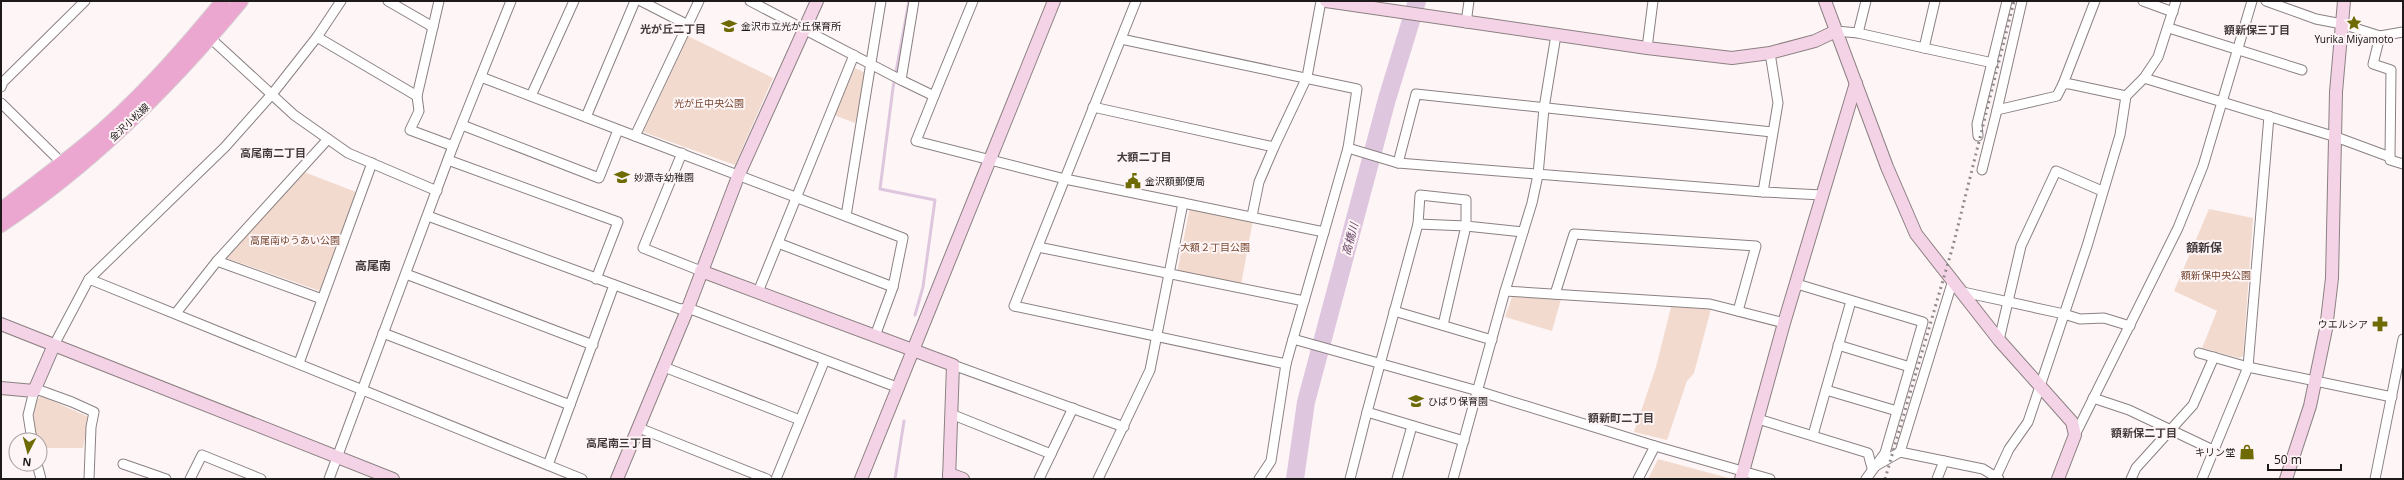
<svg xmlns="http://www.w3.org/2000/svg" width="2404" height="480" viewBox="0 0 2404 480" font-family="'Noto Sans','Noto Sans JP',sans-serif">
<style>
.green{fill:#f2dace}
.lines{fill:none;stroke-linecap:round;stroke-linejoin:round}
.stream{stroke:#dfc6df;stroke-width:3}
.river{stroke:#dfc6df;stroke-width:18}
.street-casing{stroke:#8b8182;stroke-width:11}
.secondary-casing{stroke:#8b8182;stroke-width:14}
.primary-casing{stroke:#d6d6d6;stroke-width:16}
.street{stroke:#fff;stroke-width:9}
.secondary{stroke:#f5d3e7;stroke-width:12}
.primary{stroke:#eba7cf;stroke-width:14}
.rail{stroke:#908a8b;stroke-width:3;stroke-dasharray:2 4;stroke-linecap:butt}
.labels{text-anchor:middle;stroke-width:4;stroke-linejoin:round;paint-order:stroke}
.poi-label{font-size:10px;fill:#1e1a1b;stroke:#fef5f6;text-anchor:start}
.park-label{font-size:10px;fill:#764730;stroke:#fef5f6}
.street-label{font-size:10px;fill:#1e1a1b;stroke:#fef5f6}
.neighbourhood-label{font-size:11px;font-weight:bold;fill:#42393b;stroke:#fef5f6}
.water-label{font-size:11px;font-style:italic;fill:#644165;stroke:#fef5f6}
.quarter-label{font-size:12px;font-weight:bold;fill:#42393b;stroke:#fef5f6}
</style>
<rect width="100%" height="100%" fill="#fef5f6"/>
<g class="green">
<polygon points="688,36 773,78 735,165 643,132"/>
<polygon points="855,68 868,74 855,123 834,115"/>
<polygon points="304,172 356,192 320,291 226,258"/>
<polygon points="1190,207 1253,220 1241,285 1177,273"/>
<polygon points="2209,209 2253,218 2243,356 2239,358 2202,348 2217,311 2174,291"/>
<polygon points="1512,297 1561,299 1552,331 1505,317"/>
<polygon points="1671,307 1711,309 1694,373 1687,381 1667,440 1634,432 1656,367"/>
<polygon points="41,396 89,417 83,448 40,448 40,440 32,440 35,402"/>
<polygon points="1658,459 1732,479 1648,479"/>
</g>
<g class="lines">
<g class="stream">
<polyline points="909,1 893,88 880,189 935,200 923,287 915,315"/>
<polyline points="895,479 904,421"/>
</g>
<polyline class="river" points="1295,479 1306,402 1387,99 1417,1"/>
<defs>
<g id="street">
<polyline points="388,1 433,27"/>
<polyline points="439,1 417,96 419,111 410,130 453,146"/>
<polyline points="641,1 686,24"/>
<polyline points="699,1 635,136 903,238 893,287 875,336"/>
<polyline points="750,1 901,80 914,1"/>
<polyline points="1136,1 1014,306 1286,364 1271,461 1259,479"/>
<polyline points="2022,1 1997,110 2057,96 2063,84 2070,84 2126,96"/>
<polyline points="2143,1 2173,12"/>
<polyline points="2266,1 2316,19 2342,24 2380,36 2403,32"/>
<polyline points="1466,23 1469,1"/>
<polyline points="2169,28 2302,70"/>
<polyline points="1836,31 1858,33 1924,48 1935,1"/>
<polyline points="1858,33 1866,1"/>
<polyline points="207,35 294,115 348,153 437,191"/>
<polyline points="2380,36 2373,64 2391,70 2390,157"/>
<polyline points="317,37 417,96"/>
<polyline points="1121,39 1357,89 1348,148"/>
<polyline points="1647,48 1653,1"/>
<polyline points="1924,48 1993,63"/>
<polyline points="1770,53 1778,103 1763,192 1822,195"/>
<polyline points="481,77 635,136"/>
<polyline points="2144,78 2336,137 2390,157 2390,160 2403,164"/>
<polyline points="901,80 934,96 973,1"/>
<polyline points="2063,84 2095,1"/>
<polyline points="1,87 3,82 85,1"/>
<polyline points="531,96 574,1"/>
<polyline points="934,96 916,141 1065,179 1183,203 1150,370 1098,479"/>
<polyline points="1,103 62,163"/>
<polyline points="1093,107 1274,147 1307,77 1321,1"/>
<polyline points="586,117 635,1"/>
<polyline points="462,125 599,178 618,130"/>
<polyline points="1978,136 1977,124 2007,1"/>
<polyline points="682,153 643,248 701,271"/>
<polyline points="448,160 618,222 596,279"/>
<polyline points="1398,163 1416,94 1772,132"/>
<polyline points="1982,170 1997,110"/>
<polyline points="1183,203 1324,232 1348,148 1398,163 1763,192"/>
<polyline points="428,216 680,309 688,308 899,388"/>
<polyline points="846,216 881,1"/>
<polyline points="1252,216 1259,182 1274,147"/>
<polyline points="1418,224 1466,226 1443,325"/>
<polyline points="1324,232 1293,339 1478,391 1655,446 1770,479"/>
<polyline points="778,243 893,287"/>
<polyline points="1038,247 1304,301"/>
<polyline points="217,261 322,299"/>
<polyline points="406,274 593,345"/>
<polyline points="89,279 582,479"/>
<polyline points="1797,284 1923,322 1885,453 1866,479"/>
<polyline points="1505,291 1710,304 1784,323"/>
<polyline points="758,292 854,55"/>
<polyline points="1963,292 2064,314 2080,319 2104,318 2130,326"/>
<polyline points="1555,294 1574,234 1756,246 1738,311"/>
<polyline points="1394,311 1492,340"/>
<polyline points="176,313 217,261 328,139"/>
<polyline points="383,333 570,405"/>
<polyline points="1999,340 2021,246 2056,171 2102,191"/>
<polyline points="54,345 89,279 225,147 273,93 317,37 341,1"/>
<polyline points="1838,345 1910,367"/>
<polyline points="2199,353 2248,367 2392,397"/>
<polyline points="299,363 372,163"/>
<polyline points="1286,364 1293,339"/>
<polyline points="953,365 1124,427"/>
<polyline points="664,367 800,420"/>
<polyline points="1826,390 1897,411"/>
<polyline points="2093,398 2129,410 2213,450"/>
<polyline points="951,414 1051,454"/>
<polyline points="1758,419 1868,453 1872,468 1900,452 1983,469 1999,479"/>
<polyline points="639,428 767,479"/>
<polyline points="1813,435 1851,301"/>
<polyline points="2075,435 2178,228 2203,166 2252,1"/>
<polyline points="32,440 28,415 34,391 39,390 72,402 94,412 91,427 89,479"/>
<polyline points="1464,441 1367,412 1418,224 1420,195 1466,200 1466,226 1523,232"/>
<polyline points="1900,452 1953,280"/>
<polyline points="37,464 41,479"/>
<polyline points="123,464 166,479"/>
<polyline points="548,465 614,285"/>
<polyline points="1996,477 2009,449 2028,422 2087,246 2120,135 2126,96 2144,78 2158,57 2176,1"/>
<polyline points="190,479 202,455 261,479"/>
<polyline points="329,479 453,146 511,1"/>
<polyline points="776,479 824,362"/>
<polyline points="1039,479 1073,408"/>
<polyline points="1350,479 1367,412"/>
<polyline points="1397,479 1412,426"/>
<polyline points="1453,479 1505,291 1532,203 1538,175 1544,108 1556,35"/>
<polyline points="1638,479 1655,446"/>
<polyline points="1937,479 1944,461"/>
<polyline points="2131,479 2136,468 2193,405 2214,357"/>
<polyline points="2202,479 2248,367 2269,116"/>
<polyline points="2375,479 2403,339"/>
</g>
<g id="secondary">
<polyline points="1326,1 1647,48 1732,58 1770,53 1815,41 1836,31"/>
<polyline points="1825,1 1887,167 1916,234 1999,340 2072,422 2075,435 2058,479"/>
<polyline points="701,271 953,365 949,479"/>
<polyline points="1,324 393,479"/>
<polyline points="1,388 34,391 54,345"/>
<polyline points="949,474 963,479"/>
<polyline points="617,479 688,308 739,174 817,1"/>
<polyline points="861,479 1054,1"/>
<polyline points="1741,479 1784,323 1856,83"/>
<polyline points="2286,479 2310,406 2326,329 2332,278 2336,92 2344,1"/>
</g>
<g id="primary">
<path d="M1,210C29,188 58,167 86,144C137,102 181,52 223,1"/>
<path d="M1,225C93,164 171,86 241,1"/>
</g>
</defs>
<use href="#street" class="street-casing"/>
<use href="#secondary" class="secondary-casing"/>
<use href="#primary" class="primary-casing"/>
<use href="#street" class="street"/>
<use href="#secondary" class="secondary"/>
<use href="#primary" class="primary"/>
<polyline class="rail" points="1885,479 1953,246 2014,1"/>
</g>
<defs>
<symbol id="sight-bare" viewBox="-9 -9 18 18"><path d="M0-6L1.8-2.2L6-1.7L2.9 1.2L3.7 5.4L0 3.3L-3.7 5.4L-2.9 1.2L-6-1.7L-1.8-2.2Z" fill="#6e6a04" stroke="#fef5f6" stroke-width="2.5" paint-order="stroke"/></symbol>
<symbol id="school-bare" viewBox="-9 -9 18 18"><path d="M0-5L7-2L0 1L-7-2ZM-4 1L0 2.5L4 1V4Q0 6-4 4Z" fill="#6e6a04" stroke="#fef5f6" stroke-width="2.5" paint-order="stroke"/></symbol>
<symbol id="civic-bare" viewBox="-9 -9 18 18"><path d="M-.6-6.5H3V-4.5H.6V-3L4-1V1h2V6H-6V1h2V-1L-.6-3ZM-1.2 2.5V6h2.4V2.5Z" fill="#6e6a04" stroke="#fef5f6" stroke-width="2.5" paint-order="stroke"/></symbol>
<symbol id="pharmacy-bare" viewBox="-9 -9 18 18"><path d="M-2-6h4v4h4v4h-4v4h-4v-4h-4v-4h4Z" fill="#6e6a04" stroke="#fef5f6" stroke-width="2.5" paint-order="stroke"/></symbol>
<symbol id="shop-bare" viewBox="-9 -9 18 18"><path d="M-5-2.5h2.3a2.7 3.5 0 0 1 5.4 0H5L5.5 6h-11ZM-1.5-2.5h3a1.5 2.3 0 0 0-3 0Z" fill="#6e6a04" stroke="#fef5f6" stroke-width="2.5" paint-order="stroke"/></symbol>
</defs>
<g fill-rule="evenodd">
<use href="#sight-bare" x="2343" y="12" width="22" height="22"/>
<use href="#school-bare" x="718" y="15" width="22" height="22"/>
<use href="#school-bare" x="611" y="166" width="22" height="22"/>
<use href="#civic-bare" x="1122" y="170" width="22" height="22"/>
<use href="#pharmacy-bare" x="2369" y="313" width="22" height="22"/>
<use href="#school-bare" x="1405" y="390" width="22" height="22"/>
<use href="#shop-bare" x="2236" y="441" width="22" height="22"/>
</g>
<g class="labels">
<g class="poi-label">
<text x="741" y="30">金沢市立光が丘保育所</text>
<text x="2354" y="43" text-anchor="middle">Yurika Miyamoto</text>
<text x="634" y="181">妙源寺幼稚園</text>
<text x="1145" y="185">金沢額郵便局</text>
<text x="2368" y="328" text-anchor="end">ウエルシア</text>
<text x="1428" y="405">ひばり保育園</text>
<text x="2235" y="456" text-anchor="end">キリン堂</text>
</g>
<g class="park-label">
<text x="709" y="107">光が丘中央公園</text>
<text x="295" y="244">高尾南ゆうあい公園</text>
<text x="1215" y="251">大額２丁目公園</text>
<text x="2216" y="279">額新保中央公園</text>
</g>
<g class="street-label">
<text transform="translate(129 122) rotate(-43)" y="4">金沢小松線</text>
</g>
<g class="neighbourhood-label">
<text x="673" y="33">光が丘二丁目</text>
<text x="2257" y="34">額新保三丁目</text>
<text x="273" y="157">高尾南二丁目</text>
<text x="1144" y="161">大額二丁目</text>
<text x="1621" y="422">額新町二丁目</text>
<text x="2144" y="437">額新保二丁目</text>
<text x="619" y="447">高尾南三丁目</text>
</g>
<g class="water-label">
<text transform="translate(1350 239) rotate(-75)" y="4">高橋川</text>
</g>
<g class="quarter-label">
<text x="2204" y="252">額新保</text>
<text x="373" y="270">高尾南</text>
</g>
</g>
<rect width="2404" height="480" fill="none" stroke="#1e1a1b" stroke-width="4"/>
<g transform="translate(28 452) rotate(186)"><circle r="19" fill="#fef5f6" stroke="#a49d9e"/>
<path d="M0-3L7 15L0 10L-7 15Z" fill="#6e6a04"/>
<text y="-6" font-size="11" font-weight="bold" text-anchor="middle" fill="#1e1a1b">N</text>
</g>
<path d="M2268 464v6h73v-6" fill="none" stroke="#1e1a1b" stroke-width="2"/>
<text x="2274" y="464" font-size="12" fill="#1e1a1b" stroke="#fef5f6" stroke-width="3" paint-order="stroke">50 m</text>
</svg>
